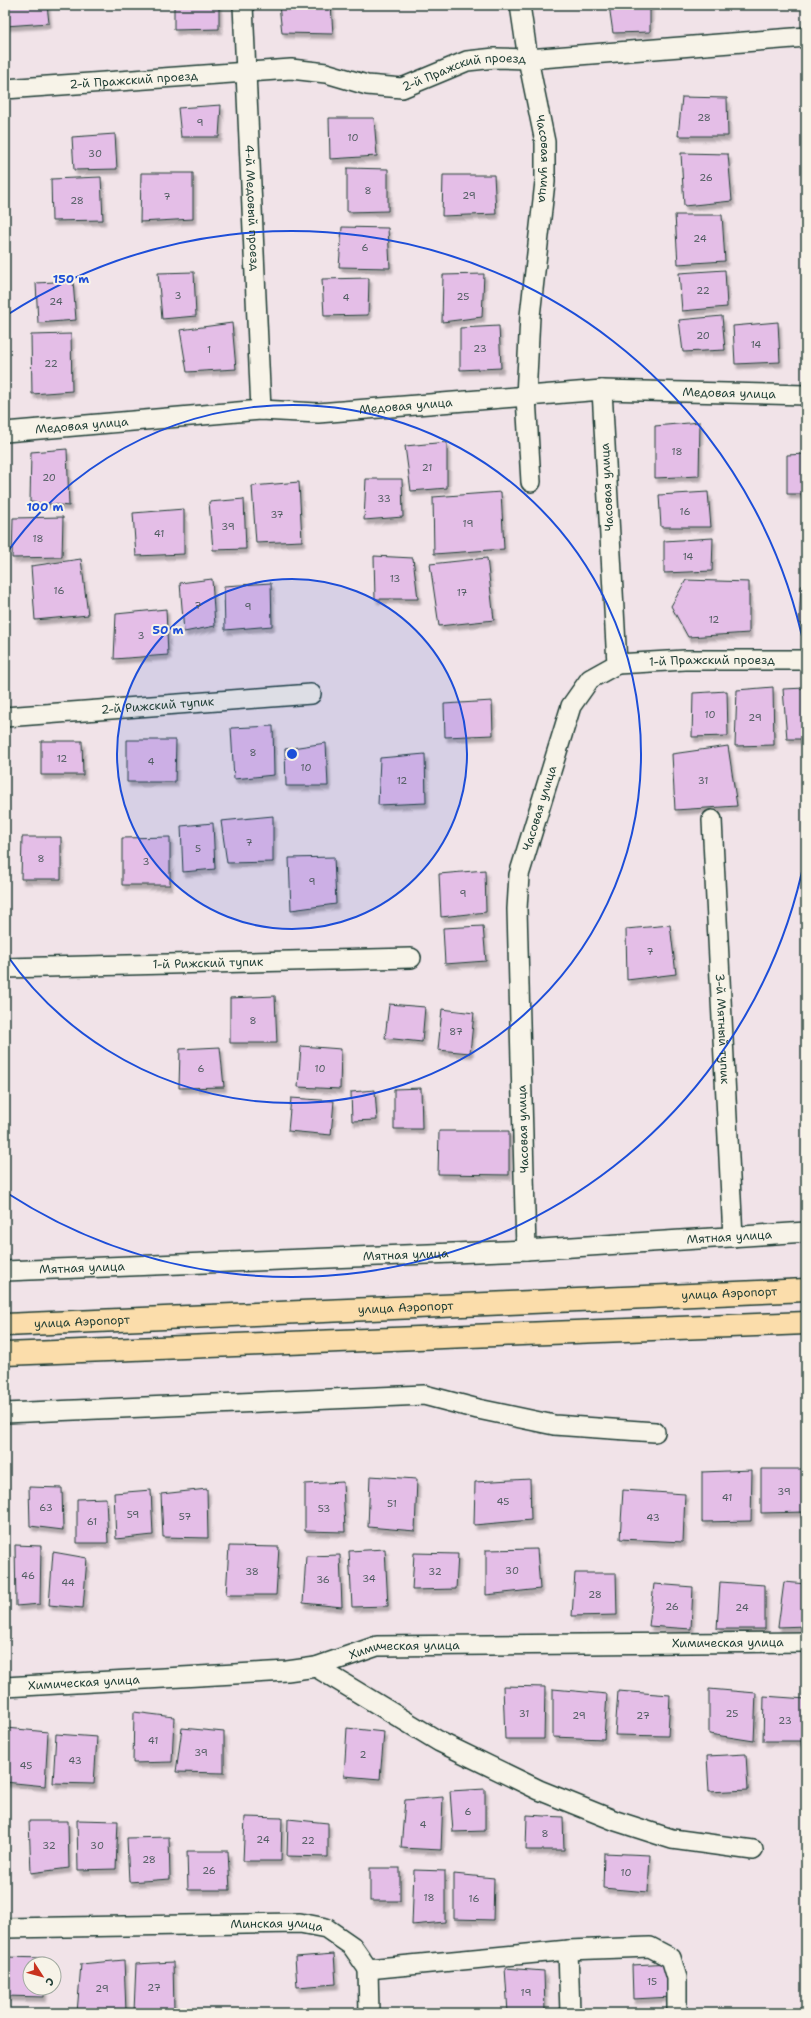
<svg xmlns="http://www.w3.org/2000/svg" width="811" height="2018" viewBox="0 0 811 2018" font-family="'Shantell Sans',sans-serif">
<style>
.building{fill:#e4bee7;stroke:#1f3d34;filter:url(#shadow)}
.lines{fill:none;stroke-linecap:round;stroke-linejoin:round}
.minor-casing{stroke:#1f3d34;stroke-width:22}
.primary-casing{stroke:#1f3d34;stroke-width:25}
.minor{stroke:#f7f3e8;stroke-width:19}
.primary{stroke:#fbddab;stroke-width:22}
.ring{fill:none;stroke:#1d4ed8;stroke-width:2}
.labels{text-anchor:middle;stroke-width:4;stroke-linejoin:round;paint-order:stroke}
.number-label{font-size:10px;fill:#505d61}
.street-label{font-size:12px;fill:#1f3d34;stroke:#f7f3e8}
.centre{fill:#1d4ed8;stroke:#f7f3e8;stroke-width:2}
.ring-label{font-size:12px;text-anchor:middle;font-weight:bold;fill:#1d4ed8;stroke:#f7f3e8;stroke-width:4;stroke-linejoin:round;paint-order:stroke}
</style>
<defs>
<filter id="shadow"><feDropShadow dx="2.5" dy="4.5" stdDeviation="1" flood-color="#0004"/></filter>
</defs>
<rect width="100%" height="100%" fill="#f1e3e8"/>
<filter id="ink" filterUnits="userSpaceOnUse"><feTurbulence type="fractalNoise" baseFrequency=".025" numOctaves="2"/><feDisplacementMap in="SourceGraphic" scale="8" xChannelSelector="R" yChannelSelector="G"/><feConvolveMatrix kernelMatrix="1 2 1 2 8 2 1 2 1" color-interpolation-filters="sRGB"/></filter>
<g filter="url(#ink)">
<g class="building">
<polygon points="5,5 47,5 49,23 5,26"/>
<polygon points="174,5 219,5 219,29 174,30"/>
<polygon points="279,5 331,5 333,34 282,33"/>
<polygon points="609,5 650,5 650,32 613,33"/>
<polygon points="682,97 727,98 728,136 678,136"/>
<polygon points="221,105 219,137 181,137 178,108"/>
<polygon points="329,118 374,118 377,156 330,159"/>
<polygon points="115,134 117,169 74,170 72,137"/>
<polygon points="681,153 728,154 732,201 684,206"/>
<polygon points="347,168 388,169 388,211 347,212"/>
<polygon points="141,173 193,173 193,219 140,222"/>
<polygon points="443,175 494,175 496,214 442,216"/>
<polygon points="101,177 103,220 52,221 51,179"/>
<polygon points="675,215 722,215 725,261 678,264"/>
<polygon points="342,227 388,228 390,268 339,267"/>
<polygon points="725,270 727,307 682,311 679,273"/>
<polygon points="194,272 196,316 162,319 158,273"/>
<polygon points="484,274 482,317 442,322 443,275"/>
<polygon points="369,278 368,315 324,316 322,279"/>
<polygon points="73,281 76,320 38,323 36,283"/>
<polygon points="722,316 725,350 683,352 679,320"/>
<polygon points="778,322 780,362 735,364 733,326"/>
<polygon points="232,323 236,369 187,372 180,330"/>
<polygon points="499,326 501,368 460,370 460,328"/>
<polygon points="71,334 72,391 32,394 31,335"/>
<polygon points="700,422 699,476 655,478 655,426"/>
<polygon points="447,442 447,488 411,491 405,446"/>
<polygon points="67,449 69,506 30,502 31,452"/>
<polygon points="806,454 806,494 787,494 787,455"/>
<polygon points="366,479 402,479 403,517 364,520"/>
<polygon points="299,482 302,541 256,543 252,486"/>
<polygon points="501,492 504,549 434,554 433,497"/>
<polygon points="708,492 711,527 661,527 659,495"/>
<polygon points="244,499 246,549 213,550 209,502"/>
<polygon points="184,509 184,554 136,556 133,513"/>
<polygon points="63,517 62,557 12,558 13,518"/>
<polygon points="713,538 712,571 664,573 664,541"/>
<polygon points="374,556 413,558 418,599 375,599"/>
<polygon points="487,558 494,620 439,626 430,564"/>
<polygon points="81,559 88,615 35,620 31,566"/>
<polygon points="212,579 215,626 184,632 180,583"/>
<polygon points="686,580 749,582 749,633 688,637 671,606"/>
<polygon points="271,583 272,626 225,630 224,586"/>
<polygon points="801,586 806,586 806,624 799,624"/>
<polygon points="166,609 168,655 114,659 116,614"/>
<polygon points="773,687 774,745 735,746 737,690"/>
<polygon points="806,688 806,739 787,739 783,689"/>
<polygon points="727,691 728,736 692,737 693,693"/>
<polygon points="492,701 493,735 445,737 444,704"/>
<polygon points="273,726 274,775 234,779 231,728"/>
<polygon points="127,740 176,740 175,782 127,782"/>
<polygon points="41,741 82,741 83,775 41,775"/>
<polygon points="326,743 328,786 286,786 285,749"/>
<polygon points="728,746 737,806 675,810 672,754"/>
<polygon points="425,754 426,803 378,805 380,758"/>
<polygon points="273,816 273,862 227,863 221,821"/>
<polygon points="213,823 215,869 183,872 181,826"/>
<polygon points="22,837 61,837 61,879 21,879"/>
<polygon points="170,837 170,885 122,885 122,838"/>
<polygon points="334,857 336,904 291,910 289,858"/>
<polygon points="485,870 486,912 441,917 439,874"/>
<polygon points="670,925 676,974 627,980 626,929"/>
<polygon points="483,926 486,961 445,964 443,928"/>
<polygon points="275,996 277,1043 230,1043 230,998"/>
<polygon points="389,1004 425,1007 422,1042 385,1038"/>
<polygon points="442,1009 474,1013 470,1053 438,1050"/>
<polygon points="301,1046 341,1049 340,1089 298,1087"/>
<polygon points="220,1047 224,1087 179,1088 180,1049"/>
<polygon points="421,1088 422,1129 394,1129 394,1089"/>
<polygon points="375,1090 377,1120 352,1121 351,1092"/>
<polygon points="291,1098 334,1101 331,1135 288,1131"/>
<polygon points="439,1131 509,1131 509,1175 438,1174"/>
<polygon points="761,1469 806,1469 806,1512 761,1513"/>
<polygon points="752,1470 751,1521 702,1522 702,1472"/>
<polygon points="370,1476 417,1479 415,1531 368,1527"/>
<polygon points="530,1479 531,1520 474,1525 475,1482"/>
<polygon points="343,1482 345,1532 305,1531 305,1484"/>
<polygon points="29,1487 62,1488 63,1530 30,1526"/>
<polygon points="207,1489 208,1538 163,1537 161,1494"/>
<polygon points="151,1490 153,1535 116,1539 114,1493"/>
<polygon points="623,1490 685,1494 683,1542 620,1539"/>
<polygon points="106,1498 108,1543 77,1543 77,1499"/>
<polygon points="15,1545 41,1546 40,1604 16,1606"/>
<polygon points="229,1546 279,1547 276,1595 226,1595"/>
<polygon points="385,1549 388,1606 352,1607 349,1551"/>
<polygon points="537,1549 540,1589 486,1595 486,1550"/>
<polygon points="53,1552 87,1558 83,1608 49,1605"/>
<polygon points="414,1553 458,1554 456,1589 412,1590"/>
<polygon points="340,1555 342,1607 303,1603 306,1556"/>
<polygon points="575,1573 616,1573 617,1615 572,1616"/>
<polygon points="720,1582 765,1585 765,1629 717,1629"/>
<polygon points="784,1582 806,1584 806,1626 778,1627"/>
<polygon points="654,1584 693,1587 691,1629 649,1626"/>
<polygon points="503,1686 545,1687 544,1739 505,1739"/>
<polygon points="553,1689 607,1694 604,1739 553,1737"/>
<polygon points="709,1689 756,1693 754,1741 709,1734"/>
<polygon points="618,1691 670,1695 668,1736 615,1735"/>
<polygon points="764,1696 806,1699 806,1741 763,1741"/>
<polygon points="134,1712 174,1717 172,1762 133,1763"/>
<polygon points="6,1728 48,1732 45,1786 5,1782"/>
<polygon points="182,1728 224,1732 224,1773 176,1772"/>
<polygon points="347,1728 384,1732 380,1779 344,1776"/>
<polygon points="56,1734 97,1737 94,1784 53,1783"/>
<polygon points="746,1754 748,1790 709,1792 707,1756"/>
<polygon points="485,1789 485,1831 453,1832 450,1791"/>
<polygon points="443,1797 441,1850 401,1848 405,1800"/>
<polygon points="527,1815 563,1817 564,1850 526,1850"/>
<polygon points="245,1817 282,1818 281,1861 243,1861"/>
<polygon points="288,1819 328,1823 328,1857 287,1856"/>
<polygon points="77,1820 118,1821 116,1869 78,1870"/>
<polygon points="29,1821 68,1821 69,1868 31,1873"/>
<polygon points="169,1837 170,1879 129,1882 127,1838"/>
<polygon points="187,1851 228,1851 230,1890 188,1890"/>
<polygon points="604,1853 650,1855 648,1892 603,1888"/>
<rect x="370" y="1868" width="30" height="33"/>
<polygon points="414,1870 445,1871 445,1922 412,1925"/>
<polygon points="454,1874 494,1878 493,1920 454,1919"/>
<polygon points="334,1954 336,1984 297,1987 295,1957"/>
<polygon points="5,1957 45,1958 45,1964 30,1964 30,1988 44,1988 44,1997 5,1996"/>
<polygon points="124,1960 126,2012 77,2013 81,1964"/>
<polygon points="173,1962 174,2012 134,2011 136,1964"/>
<polygon points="671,1963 672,1997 633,1999 632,1965"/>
<polygon points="505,1968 544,1971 545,2013 508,2013"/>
<polygon points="323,2011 323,2013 281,2013"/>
</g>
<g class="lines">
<defs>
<g id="minor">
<path id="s1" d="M243,5L261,410"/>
<path id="s2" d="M520,5L528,59L545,142V182L530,316L526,397L531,482"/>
<path id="s3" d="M5,89L291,69L326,73L367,85L402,88L467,61L495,58L528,59L806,37"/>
<path id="s4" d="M5,432L261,410L318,413L602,390L806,395"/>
<path id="s5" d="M617,664L685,660H806"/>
<path id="s6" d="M5,717L311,694"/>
<path id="s7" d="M712,820L733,1237"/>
<path id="s8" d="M5,968L411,958"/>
<path id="s9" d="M526,1250L517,909L519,875L571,706L590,679L617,664L602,390"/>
<path id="s10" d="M5,1271L526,1250L806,1232"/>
<polyline points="5,1413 424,1395 478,1409 554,1425 655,1432"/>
<polyline points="316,1667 440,1742 539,1790 616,1821 672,1839 753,1850"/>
<path id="s11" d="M5,1687L287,1671L316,1667L377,1646L806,1642"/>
<path id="s12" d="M5,1928L300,1923L326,1928L352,1946L368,1969L568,1950L650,1947L671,1958L677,1978V2013"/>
<polyline points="568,1950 570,2013"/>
<polyline points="368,1969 369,2013"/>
</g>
<g id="primary">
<path id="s13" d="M5,1325L806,1290"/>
<polyline points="5,1354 806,1323"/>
</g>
</defs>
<use href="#minor" class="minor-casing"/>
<use href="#primary" class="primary-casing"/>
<use href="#minor" class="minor"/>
<use href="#primary" class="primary"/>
</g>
</g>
<circle cx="292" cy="754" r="175" fill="#1d4ed8" fill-opacity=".12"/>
<g class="ring">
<circle cx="292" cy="754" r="175"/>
<path d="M6 554A349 349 0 1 1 6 954"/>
<path d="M805 858A524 524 0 0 1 7 1193M7 315A524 524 0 0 1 805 650"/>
</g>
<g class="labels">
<g class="number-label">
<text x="704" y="121">28</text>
<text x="200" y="126">9</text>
<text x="353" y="141">10</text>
<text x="95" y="157">30</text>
<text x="706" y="181">26</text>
<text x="368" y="194">8</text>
<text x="469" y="199">29</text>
<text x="167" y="200">7</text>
<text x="77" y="204">28</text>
<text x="700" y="242">24</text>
<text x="365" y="251">6</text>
<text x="703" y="294">22</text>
<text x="178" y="299">3</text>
<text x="463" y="300">25</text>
<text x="346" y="301">4</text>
<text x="56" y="305">24</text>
<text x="703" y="339">20</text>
<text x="756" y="348">14</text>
<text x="480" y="352">23</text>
<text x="209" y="353">1</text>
<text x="51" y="367">22</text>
<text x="677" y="455">18</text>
<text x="427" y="471">21</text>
<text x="49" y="481">20</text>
<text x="384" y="502">33</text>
<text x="685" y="515">16</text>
<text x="277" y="518">37</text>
<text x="468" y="527">19</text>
<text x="228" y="530">39</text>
<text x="159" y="537">41</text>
<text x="38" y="542">18</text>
<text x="688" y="560">14</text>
<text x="395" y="582">13</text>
<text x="59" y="594">16</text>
<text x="462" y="596">17</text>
<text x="198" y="609">7</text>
<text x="248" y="610">9</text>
<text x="714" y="623">12</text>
<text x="141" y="639">3</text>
<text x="710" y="718">10</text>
<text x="755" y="721">29</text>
<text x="253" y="756">8</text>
<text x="62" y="762">12</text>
<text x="151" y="765">4</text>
<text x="306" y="771">10</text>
<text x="402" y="784">12</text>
<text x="703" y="784">31</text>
<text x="249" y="846">7</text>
<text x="198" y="852">5</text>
<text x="41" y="862">8</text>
<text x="146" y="865">3</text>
<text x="312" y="885">9</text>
<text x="463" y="897">9</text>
<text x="650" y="955">7</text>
<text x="253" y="1024">8</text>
<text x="456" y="1035">87</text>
<text x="201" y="1072">6</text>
<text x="320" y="1072">10</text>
<text x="784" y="1495">39</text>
<text x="727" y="1501">41</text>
<text x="503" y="1505">45</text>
<text x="392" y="1507">51</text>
<text x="46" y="1511">63</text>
<text x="324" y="1512">53</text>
<text x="133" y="1518">59</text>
<text x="185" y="1520">57</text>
<text x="653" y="1521">43</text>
<text x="92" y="1525">61</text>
<text x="512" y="1574">30</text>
<text x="252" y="1575">38</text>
<text x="435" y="1575">32</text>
<text x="28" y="1579">46</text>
<text x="369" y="1582">34</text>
<text x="323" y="1583">36</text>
<text x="68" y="1586">44</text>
<text x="595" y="1598">28</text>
<text x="672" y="1610">26</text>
<text x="742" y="1611">24</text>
<text x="524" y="1717">31</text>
<text x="732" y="1717">25</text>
<text x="579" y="1719">29</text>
<text x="643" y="1719">27</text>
<text x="785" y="1724">23</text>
<text x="153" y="1744">41</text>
<text x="201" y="1756">39</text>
<text x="363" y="1758">2</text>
<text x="75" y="1764">43</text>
<text x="26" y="1769">45</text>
<text x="468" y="1815">6</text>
<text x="423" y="1828">4</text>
<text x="545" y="1837">8</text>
<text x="263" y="1843">24</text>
<text x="308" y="1844">22</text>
<text x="49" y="1849">32</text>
<text x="97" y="1849">30</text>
<text x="149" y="1863">28</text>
<text x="209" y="1874">26</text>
<text x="626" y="1876">10</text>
<text x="429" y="1901">18</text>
<text x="474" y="1902">16</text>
<text x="652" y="1985">15</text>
<text x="154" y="1991">27</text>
<text x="102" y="1992">29</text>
<text x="526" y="1996">19</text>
</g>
<g class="street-label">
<text dy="4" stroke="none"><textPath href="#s3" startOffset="465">2-й Пражский проезд</textPath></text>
<text dy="4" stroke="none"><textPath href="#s3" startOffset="129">2-й Пражский проезд</textPath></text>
<text dy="4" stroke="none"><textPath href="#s2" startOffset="156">Часовая улица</textPath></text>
<text dy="4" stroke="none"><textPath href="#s1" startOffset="203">4-й Медовый проезд</textPath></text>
<text dy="4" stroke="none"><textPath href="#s4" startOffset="726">Медовая улица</textPath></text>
<text dy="4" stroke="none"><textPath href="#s4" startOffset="402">Медовая улица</textPath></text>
<text dy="4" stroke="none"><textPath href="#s4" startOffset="77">Медовая улица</textPath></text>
<text transform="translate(607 487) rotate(-93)" y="4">Часовая улица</text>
<text dy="4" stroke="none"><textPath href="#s5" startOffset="95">1-й Пражский проезд</textPath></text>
<text dy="4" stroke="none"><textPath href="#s6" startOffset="153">2-й Рижский тупик</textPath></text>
<text dy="4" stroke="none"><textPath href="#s9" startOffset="445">Часовая улица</textPath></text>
<text dy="4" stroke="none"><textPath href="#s8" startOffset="203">1-й Рижский тупик</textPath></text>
<text dy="4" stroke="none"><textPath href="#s7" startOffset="209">3-й Мятный тупик</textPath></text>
<text transform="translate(523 1129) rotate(-92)" y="4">Часовая улица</text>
<text dy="4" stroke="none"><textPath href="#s10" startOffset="725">Мятная улица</textPath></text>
<text dy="4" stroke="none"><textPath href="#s10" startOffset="401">Мятная улица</textPath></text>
<text dy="4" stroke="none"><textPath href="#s10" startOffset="77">Мятная улица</textPath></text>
<text dy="4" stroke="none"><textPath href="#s13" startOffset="725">улица Аэропорт</textPath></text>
<text dy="4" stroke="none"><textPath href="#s13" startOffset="401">улица Аэропорт</textPath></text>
<text dy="4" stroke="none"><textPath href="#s13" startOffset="77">улица Аэропорт</textPath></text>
<text dy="4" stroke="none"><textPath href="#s11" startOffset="727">Химическая улица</textPath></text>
<text dy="4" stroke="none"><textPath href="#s11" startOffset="403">Химическая улица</textPath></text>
<text dy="4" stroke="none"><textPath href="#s11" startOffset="79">Химическая улица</textPath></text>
<text dy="4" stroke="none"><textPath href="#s12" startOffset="272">Минская улица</textPath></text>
</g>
</g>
<circle cx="292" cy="754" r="6" class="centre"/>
<g class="ring-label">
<text x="71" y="283">150 m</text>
<text x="45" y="511">100 m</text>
<text x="168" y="634">50 m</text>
</g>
<rect width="811" height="2018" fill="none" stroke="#f7f3e8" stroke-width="20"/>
<rect x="10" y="10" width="791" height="1998" fill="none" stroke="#1f3d34" stroke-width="1.5" filter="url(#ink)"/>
<g transform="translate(42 1976) rotate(126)"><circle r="19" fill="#f7f3e8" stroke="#a1aaa0"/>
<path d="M0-3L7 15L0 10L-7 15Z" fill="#c8321e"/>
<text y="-6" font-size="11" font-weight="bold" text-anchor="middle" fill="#1f3d34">С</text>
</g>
</svg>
